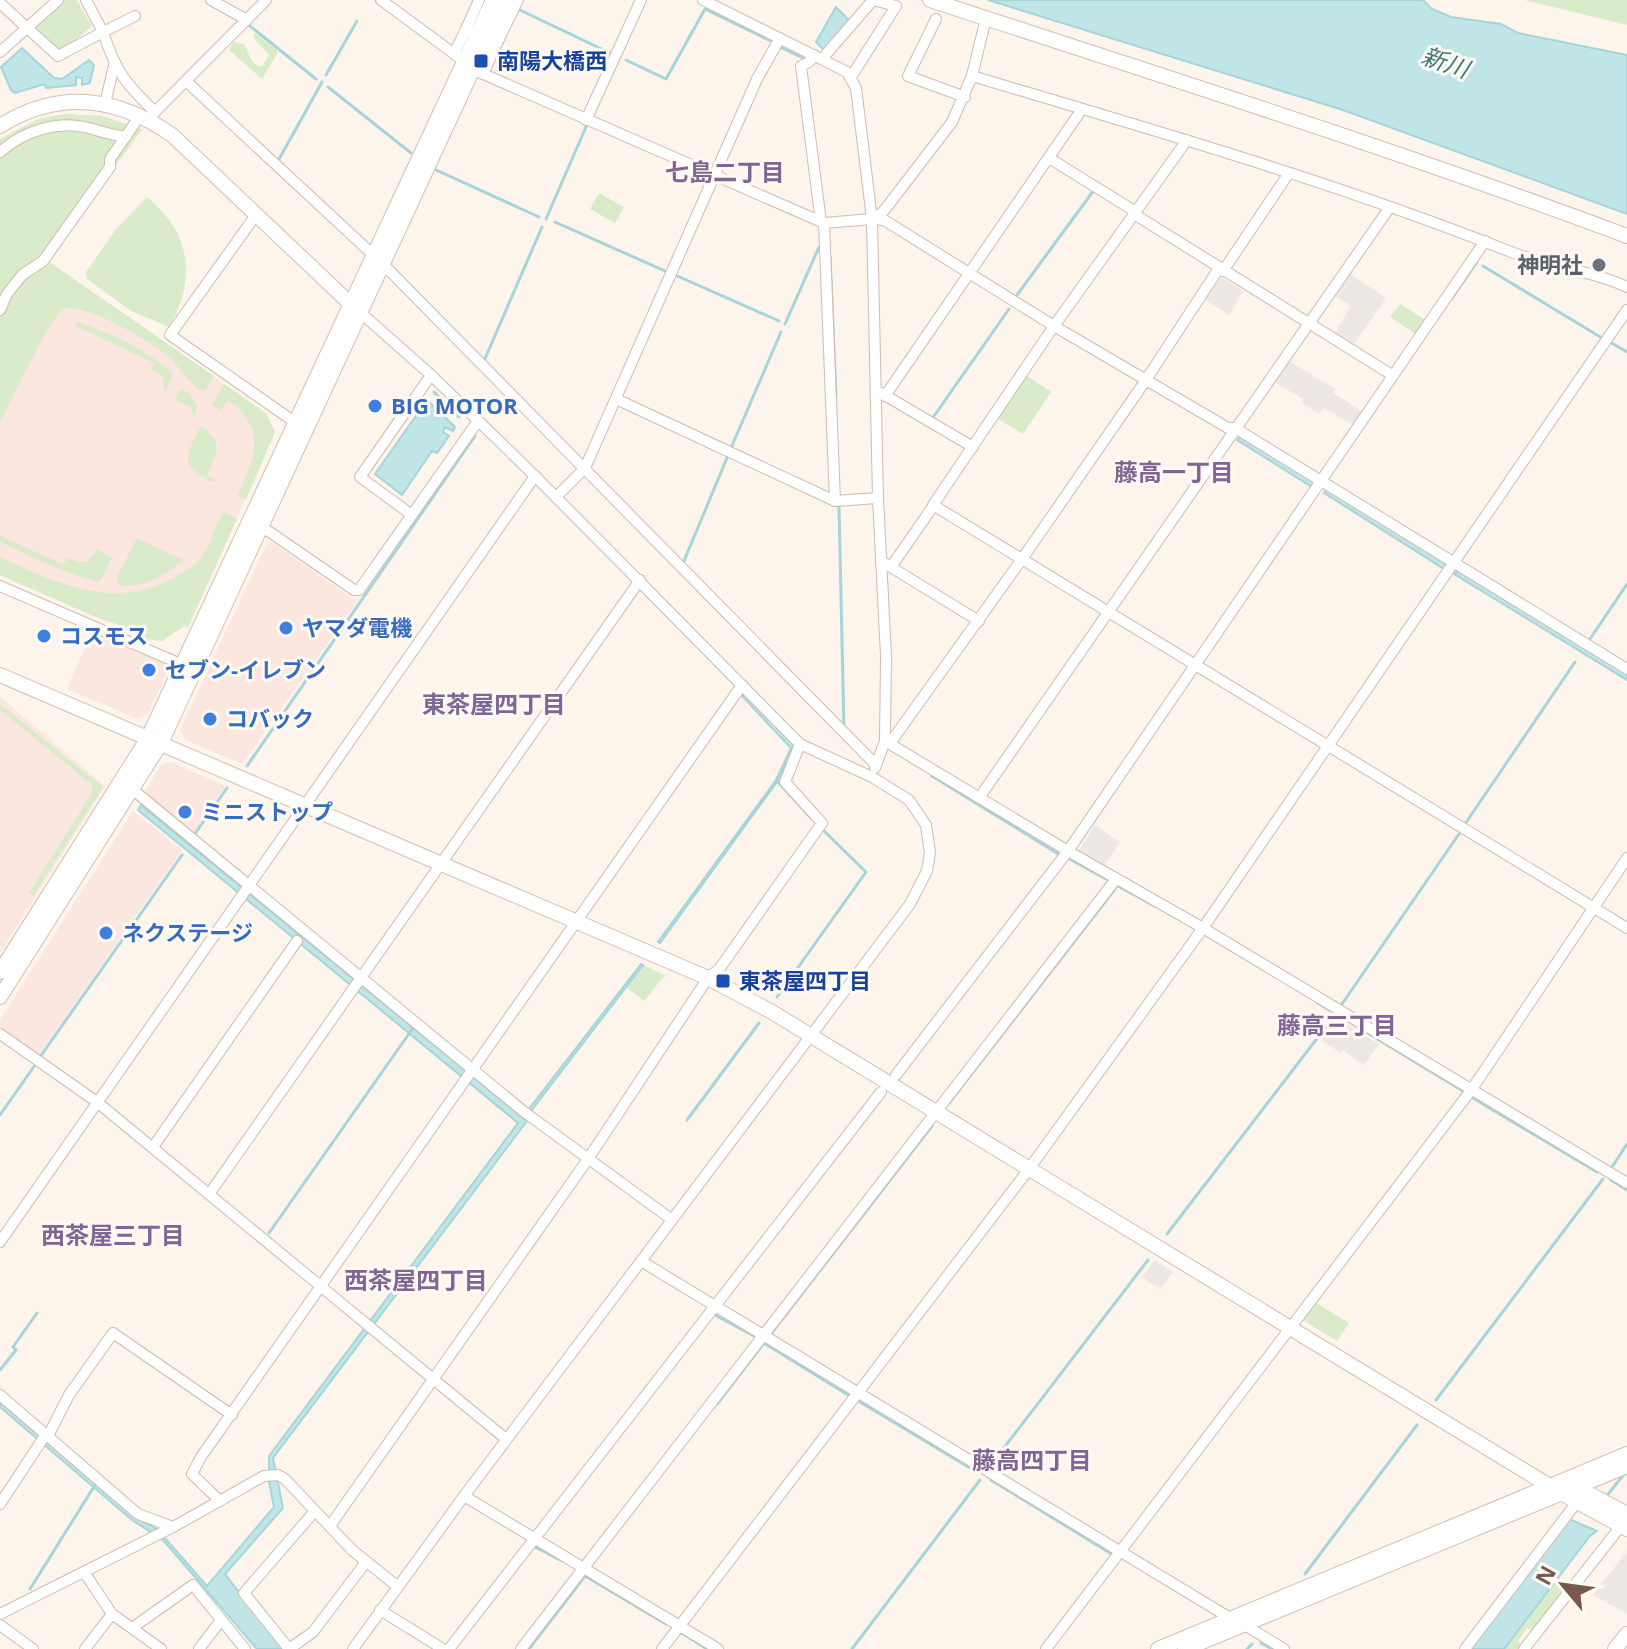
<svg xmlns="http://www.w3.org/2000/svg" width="1627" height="1649" viewBox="0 0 1627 1649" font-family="'Open Sans','Noto Sans JP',sans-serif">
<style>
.commercial{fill:#fce6e0}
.industrial{fill:#eee8e4}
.green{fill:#daebc9}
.water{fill:#bfe5e7;stroke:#a6d5d9;stroke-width:2}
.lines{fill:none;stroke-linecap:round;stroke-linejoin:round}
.stream{stroke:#a6d5d9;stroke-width:3}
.street-casing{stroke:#d0bbb0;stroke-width:12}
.secondary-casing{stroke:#d5beb0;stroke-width:16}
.street{stroke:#fff;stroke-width:10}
.secondary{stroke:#fff;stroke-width:14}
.transit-dot{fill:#1a4fb4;stroke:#fff9f3;stroke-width:3}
.worship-dot{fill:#6b7280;stroke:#fff9f3;stroke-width:3}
.shop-dot{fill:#3f7fe0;stroke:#fff9f3;stroke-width:3}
.labels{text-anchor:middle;stroke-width:6;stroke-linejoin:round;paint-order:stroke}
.transit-label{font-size:22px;font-weight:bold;fill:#164399;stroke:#fff9f3;text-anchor:start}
.worship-label{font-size:22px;font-weight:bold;fill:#5b616d;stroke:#fff9f3;text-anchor:end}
.shop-label{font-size:22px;font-weight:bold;fill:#366cbe;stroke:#fff9f3;text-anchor:start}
.water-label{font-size:24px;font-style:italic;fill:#41787d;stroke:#fff9f3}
.neighbourhood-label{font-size:24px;font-weight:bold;fill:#806694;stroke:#fff9f3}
</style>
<rect width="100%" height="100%" fill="#fdf5ec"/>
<g class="commercial">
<polygon points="48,261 266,413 275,432 188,627 184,626 162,641 145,639 127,628 91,615 0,575 0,329"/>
<polygon points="272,542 357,602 242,764 185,740 180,730 266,545"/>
<polygon points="92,631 168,664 169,668 147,715 137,719 67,689"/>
<polygon points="0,697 105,786 0,953"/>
<polygon points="171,762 226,786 192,835 146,797 145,792 161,765"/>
<polygon points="133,811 182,850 38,1056 0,1030 0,1020"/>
</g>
<g class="industrial">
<polygon points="1349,273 1386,298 1354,344 1335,333 1351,306 1334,295"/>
<polygon points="1221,277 1243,291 1229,315 1205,300"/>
<polygon points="1287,360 1335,389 1333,393 1364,412 1354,426 1324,408 1319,414 1302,403 1303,399 1273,381"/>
<polygon points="1095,825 1120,842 1104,866 1078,851"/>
<polygon points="1338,1019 1379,1044 1364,1065 1343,1050 1340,1053 1322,1040"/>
<polygon points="1155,1260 1173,1272 1160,1290 1142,1277"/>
<polygon points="1627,1551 1627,1614 1593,1595"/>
</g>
<g class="green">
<polygon points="63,0 77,0 92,26 74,42 59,50 33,27"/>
<polygon points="1524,0 1627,0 1627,25 1615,22"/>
<polygon points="255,33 277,50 277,54 262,79 229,50 233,42 244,44 252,61 258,66 263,65 269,55 253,37"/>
<path d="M64,114L102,116L142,129L48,261L214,376L205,391H201C188,382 177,363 163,352C148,340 79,299 62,310C50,318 10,404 0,423V139L38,119Z"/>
<polygon points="599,193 624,207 615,223 590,209"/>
<path d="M147,197C191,233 197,278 169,327L131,311L87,279L86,272L117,228Z"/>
<polygon points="1400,304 1427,321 1417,335 1390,317"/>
<path d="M77,322C112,334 147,349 173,374L164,394L163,377L151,370L154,363L74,325Z"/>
<polygon points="1026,375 1051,392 1023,434 996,418"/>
<path d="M224,384L266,413L275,432L246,500L238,495C255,458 268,429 228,400L221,410L212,405Z"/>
<polygon points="181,390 189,392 197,406 194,416 191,408 176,400 177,394"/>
<path d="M201,426C224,444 218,451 207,475L215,480L211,482C178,463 186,456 201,426Z"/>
<path d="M225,512L237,519L188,627L184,626L162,641L145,639L127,628L91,615L0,575V557C69,590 133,616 198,561C211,549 213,525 225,512Z"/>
<path d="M0,536L63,564L69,558L77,562H86L98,549L112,558L101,580L97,582C63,573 32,557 0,542Z"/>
<path d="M137,538L183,560C165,575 143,589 119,585L117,577Z"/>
<polygon points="0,704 103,787 33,896 29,893 92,793 92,785 0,710"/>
<polygon points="643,965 665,975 644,1001 626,987"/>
<polygon points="1315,1302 1349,1323 1337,1341 1301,1319"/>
<polygon points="1554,1583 1562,1589 1563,1594 1533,1631 1527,1628 1518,1641 1522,1645 1520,1649 1504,1649"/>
</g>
<g class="water">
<polygon points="988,0 1423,0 1432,9 1451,17 1501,24 1518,33 1627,55 1627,214 1343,110"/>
<polygon points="836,7 850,21 824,50 816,42"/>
<polygon points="22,48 54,78 62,79 89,60 94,65 90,83 82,85 82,78 76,77 76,85 46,88 45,84 15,93 11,90 1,67"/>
<polygon points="427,400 455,427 453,431 445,427 443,432 449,436 437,453 432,451 402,495 375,474"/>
<polygon points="1240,437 1315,482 1312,487 1237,440"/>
<polygon points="1327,489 1446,563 1444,569 1324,493"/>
<polygon points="1458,571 1627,674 1627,680 1454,574"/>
<polygon points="740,694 743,694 793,743 794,748 777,782 660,943 658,942 776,780 791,748"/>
<polygon points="141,805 527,1121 273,1458 283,1508 225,1574 283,1649 257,1649 163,1540 132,1520 0,1407 0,1402 135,1517 157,1529 207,1586 274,1507 269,1482 269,1456 518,1123 138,810"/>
<polygon points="641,964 643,965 531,1111 529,1109"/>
<polygon points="1569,1519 1597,1531 1590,1536 1504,1649 1470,1649"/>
</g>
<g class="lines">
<g class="stream">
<polyline points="520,10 610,53"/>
<polyline points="250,26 316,79"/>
<polyline points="780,47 803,58 803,61"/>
<polyline points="626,60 666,79 705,9 771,41"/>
<polyline points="326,75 357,21"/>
<polyline points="328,87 411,153"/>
<polyline points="278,161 322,82"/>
<polyline points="436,170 539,217"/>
<polyline points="546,219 586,127"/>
<polyline points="555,222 665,271"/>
<polyline points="830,256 836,396"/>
<polyline points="1483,266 1602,338"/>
<polyline points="675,275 779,321"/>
<polyline points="1017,295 1094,190"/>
<polyline points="1452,298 1477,262"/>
<polyline points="785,324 819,247"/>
<polyline points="1610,342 1627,352"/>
<polyline points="484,361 542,227"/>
<polyline points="434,392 459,417"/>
<polyline points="932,419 1009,309"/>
<polyline points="731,448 781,332"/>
<polyline points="839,507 844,729"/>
<polyline points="684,561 727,458"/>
<polyline points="1590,639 1627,584"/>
<polyline points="247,766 475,436"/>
<polyline points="932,776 1060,855"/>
<polyline points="777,781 812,819"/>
<polyline points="1465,824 1575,662"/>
<polyline points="194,835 227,788"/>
<polyline points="1068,858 1106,879"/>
<polyline points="1118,886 1153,905"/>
<polyline points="777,997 866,872 821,828"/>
<polyline points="1318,1003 1331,1011"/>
<polyline points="1342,1004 1459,834"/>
<polyline points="1343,1018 1463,1091"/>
<polyline points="40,1057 182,855"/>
<polyline points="1473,1098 1597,1172"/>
<polyline points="949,1103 1115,889"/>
<polyline points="0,1115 35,1065"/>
<polyline points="687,1120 759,1023"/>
<polyline points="1612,1167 1627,1144"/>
<polyline points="1611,1180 1627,1190"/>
<polyline points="269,1233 413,1028"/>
<polyline points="1167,1234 1332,1019"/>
<polyline points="711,1316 713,1314 754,1336"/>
<polyline points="770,1335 932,1126"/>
<polyline points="0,1370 16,1350 13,1347 37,1313"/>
<polyline points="1436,1400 1603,1179"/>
<polyline points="860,1402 975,1471"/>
<polyline points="717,1404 764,1343 848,1395"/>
<polyline points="990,1466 1148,1260"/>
<polyline points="991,1480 1110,1553"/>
<polyline points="1605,1498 1625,1473"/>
<polyline points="533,1546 562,1561"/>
<polyline points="1305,1574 1417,1425"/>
<polyline points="30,1589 95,1485"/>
<polyline points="682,1633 707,1649"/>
<polyline points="1261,1643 1272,1649"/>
<polyline points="529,1649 585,1576 666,1624"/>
<polyline points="852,1649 980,1480"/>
<polyline points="1247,1649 1252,1644"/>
</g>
<defs>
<g id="street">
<polyline points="86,0 103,32 135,16"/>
<polyline points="211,0 247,20"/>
<polyline points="381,0 464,61"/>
<polyline points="703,0 847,72 856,88 872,219 878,498 886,656 885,741 875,768"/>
<path d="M0,3L58,56L103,32C116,72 125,83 155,112"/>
<polyline points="936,19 908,76 965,97"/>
<polyline points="475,37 467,27 479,0"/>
<polyline points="483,46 499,39 518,0"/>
<polyline points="0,52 58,0"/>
<polyline points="454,54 467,27"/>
<polyline points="814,55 809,62 801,66 821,222"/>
<polyline points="822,59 873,0 896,6 851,77"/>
<polyline points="472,69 824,223 872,219 884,220 1054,326 1228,428 1235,428 1627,669"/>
<polyline points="483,74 499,39"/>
<path d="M972,76C1153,130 1335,182 1511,252C1549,267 1590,270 1627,287"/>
<polyline points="187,82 383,264 876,765"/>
<polyline points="105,104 114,65"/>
<polyline points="152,115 266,0"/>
<polyline points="586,120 641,0"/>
<polyline points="1187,140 1054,326 933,505 1627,928"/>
<path d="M0,152C24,131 57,120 89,128C102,132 112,135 126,137"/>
<polyline points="1049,158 1136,212"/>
<polyline points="1134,214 1392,375"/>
<polyline points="256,215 170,335 296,423"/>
<polyline points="872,219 883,212 952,122 972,76 986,18"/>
<polyline points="824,223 835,501"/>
<polyline points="1223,271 1289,173"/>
<polyline points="0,310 7,294 22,275 43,261 110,167 110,159 135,123"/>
<polyline points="881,393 973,447"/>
<polyline points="885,396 1082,109"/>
<polyline points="616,399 835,501 878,498"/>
<polyline points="556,497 585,468 757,79 780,38"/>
<polyline points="412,515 360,477 431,375"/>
<polyline points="261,526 354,590 359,590 478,421"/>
<polyline points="881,561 979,621"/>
<polyline points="891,567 934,505"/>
<polyline points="0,586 183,665"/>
<polyline points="885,741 1068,851 1203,928 1627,1183"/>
<polyline points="885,741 893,739 1022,559 1146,380 1219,268"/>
<polyline points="132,789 523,1111 671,1219"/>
<polyline points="979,798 1390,207"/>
<polyline points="0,1034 97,1102 506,1439"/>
<polyline points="896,1075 1068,851 1485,241"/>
<polyline points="153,1147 297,941"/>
<polyline points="210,1193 640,580"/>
<polyline points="0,1242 535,476"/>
<polyline points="641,1261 1230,1618"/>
<polyline points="0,1395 138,1514 173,1527"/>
<polyline points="48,1436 69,1395 113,1333 232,1415"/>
<polyline points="464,1496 718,1649"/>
<polyline points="220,1501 192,1474 201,1457 742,685"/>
<polyline points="0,1504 46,1434"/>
<polyline points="315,1511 244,1593 289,1649 313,1632 366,1562"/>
<polyline points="330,1526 588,1159 708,978 720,968 822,823 785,782 800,744"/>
<polyline points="84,1572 112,1614 161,1649"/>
<polyline points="380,1610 443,1649"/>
<polyline points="0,1614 173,1527 264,1476 278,1475 285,1479 352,1550 397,1586"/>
<polyline points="1243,1624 1284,1649"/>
<polyline points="0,1625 33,1649"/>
<polyline points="132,1628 193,1585 245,1649"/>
<polyline points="85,1649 112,1614"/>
<polyline points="199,1649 221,1620"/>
<polyline points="353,1649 464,1496 910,904 927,871 930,853 926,825 909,800 872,777 800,744 535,476 431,375 361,313"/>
<polyline points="449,1649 881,1092"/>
<polyline points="521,1649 1116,879"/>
<polyline points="662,1649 1029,1169 1203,928 1627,310"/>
<polyline points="1046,1649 1472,1089 1627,858"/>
<polyline points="1465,1649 1577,1502"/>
<polyline points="1524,1649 1621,1526"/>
</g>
<g id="secondary">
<path d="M930,0C1163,76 1397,150 1627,236"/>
<path d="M0,126C59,89 117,97 172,135L357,310"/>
<polyline points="0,675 708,978 772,1012 1561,1493 1627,1529"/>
<polyline points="0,972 148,738 493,0"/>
<polyline points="0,997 161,743 505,0"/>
<polyline points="1571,1484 1627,1514"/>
<polyline points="1158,1649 1627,1454"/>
<polyline points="1185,1649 1627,1466"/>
<polyline points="1615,1649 1627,1634"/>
</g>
</defs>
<use href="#street" class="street-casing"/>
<use href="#secondary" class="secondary-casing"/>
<use href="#street" class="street"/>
<use href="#secondary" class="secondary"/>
</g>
<g class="transit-dot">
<rect x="473" y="53" width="16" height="16" rx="4"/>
<rect x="715" y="973" width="16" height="16" rx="4"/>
</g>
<circle class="worship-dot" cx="1599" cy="265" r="8"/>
<g class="shop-dot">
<circle cx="375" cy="406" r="8"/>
<circle cx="286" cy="628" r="8"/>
<circle cx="44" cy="636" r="8"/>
<circle cx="149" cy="670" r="8"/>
<circle cx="210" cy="719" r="8"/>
<circle cx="185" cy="812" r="8"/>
<circle cx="106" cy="933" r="8"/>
</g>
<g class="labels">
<g class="transit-label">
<text x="497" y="69">南陽大橋西</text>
<text x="739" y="989">東茶屋四丁目</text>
</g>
<g class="worship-label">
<text x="1583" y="273">神明社</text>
</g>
<g class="shop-label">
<text x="391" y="414">BIG MOTOR</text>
<text x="302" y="636">ヤマダ電機</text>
<text x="60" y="644">コスモス</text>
<text x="165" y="678">セブン-イレブン</text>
<text x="226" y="727">コバック</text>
<text x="201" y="820">ミニストップ</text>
<text x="122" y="941">ネクステージ</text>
</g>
<g class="water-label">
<text transform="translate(1445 63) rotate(19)" y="8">新川</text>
</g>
<g class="neighbourhood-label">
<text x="725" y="181">七島二丁目</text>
<text x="1174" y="481">藤高一丁目</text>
<text x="494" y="713">東茶屋四丁目</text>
<text x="1337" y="1034">藤高三丁目</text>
<text x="113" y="1244">西茶屋三丁目</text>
<text x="416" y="1289">西茶屋四丁目</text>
<text x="1032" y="1469">藤高四丁目</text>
</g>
</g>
<g transform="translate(1563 1585) rotate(299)" stroke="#fff9f3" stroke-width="6" paint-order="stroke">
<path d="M0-6L14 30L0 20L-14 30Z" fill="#79594e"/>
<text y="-12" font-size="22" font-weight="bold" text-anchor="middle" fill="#79594e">N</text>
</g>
</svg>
